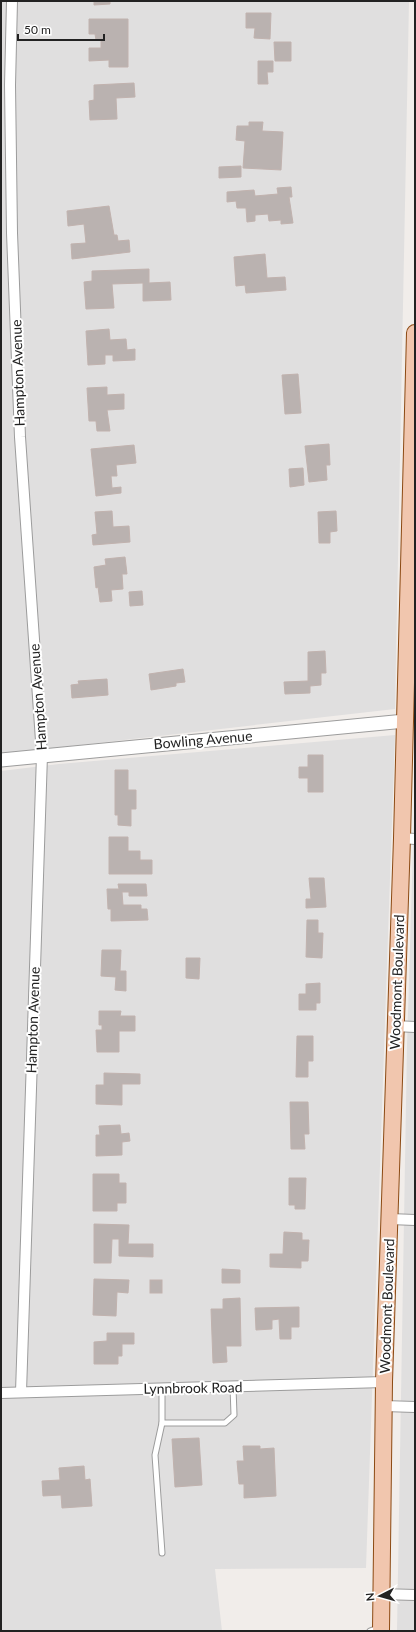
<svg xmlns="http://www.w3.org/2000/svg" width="416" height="1632" viewBox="0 0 416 1632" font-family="Lato,sans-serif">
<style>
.residential{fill:#e0dfdf}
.building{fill:#bab2b0;stroke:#c1b2ae}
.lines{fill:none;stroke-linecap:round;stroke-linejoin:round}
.service-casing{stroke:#9c9c9c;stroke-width:7}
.minor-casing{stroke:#9c9c9c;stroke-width:12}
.tertiary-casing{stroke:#9c9c9c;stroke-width:15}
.primary-casing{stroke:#8c4a13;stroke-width:18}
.service{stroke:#fff;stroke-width:5}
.minor{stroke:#fff;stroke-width:10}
.tertiary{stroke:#fff;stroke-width:13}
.primary{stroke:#f1c6ae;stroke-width:16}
.labels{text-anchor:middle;stroke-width:4;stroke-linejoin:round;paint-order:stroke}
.street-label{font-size:14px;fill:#222;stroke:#fff}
</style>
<rect width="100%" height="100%" fill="#f1edea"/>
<g class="residential">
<polygon points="1,1 409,1 395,709 1,754"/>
<polygon points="395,735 366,1568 215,1569 222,1631 1,1631 1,771 59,764"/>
<polygon points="415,781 415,1631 397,1631 407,1046"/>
</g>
<g class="building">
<polygon points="94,1 110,1 110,4 94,5"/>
<polygon points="246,13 271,13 270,39 254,38 255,28 246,28"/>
<polygon points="89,19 128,19 128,67 109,67 109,60 89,61 89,48 101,48 101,40 96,40 95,34 89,34"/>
<polygon points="274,42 291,42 291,61 275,61"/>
<polygon points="258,61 273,61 273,72 267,72 268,84 258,84"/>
<polygon points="134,83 135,97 116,98 117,119 90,120 89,101 94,100 94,85"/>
<polygon points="249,122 263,122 262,131 283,132 281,170 243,168 245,141 236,140 237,126 249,126"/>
<polygon points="241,166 241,177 219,178 219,167"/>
<polygon points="291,187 292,197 289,197 293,223 281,224 281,220 269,221 268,214 255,215 255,221 247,222 246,208 237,208 236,201 227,202 227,192 254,190 255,196 278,194 277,188"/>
<polygon points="109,206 114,235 117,235 118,241 129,240 130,252 72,259 71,244 86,243 84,224 68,226 67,211"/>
<polygon points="265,254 267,278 285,277 286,290 246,293 245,285 236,286 234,257"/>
<polygon points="149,269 149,283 170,282 171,300 143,301 143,283 112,284 114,308 86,309 84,282 92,281 92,271"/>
<polygon points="109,329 110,340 126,339 127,350 135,349 135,360 113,361 113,355 105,355 105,364 88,365 86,331"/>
<polygon points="298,374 301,413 285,414 282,375"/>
<polygon points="107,387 107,395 124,394 124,409 107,410 110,431 97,431 96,421 89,421 87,388"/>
<polygon points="329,444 330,465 326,465 327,480 309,482 305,446"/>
<polygon points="134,445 136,463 116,465 117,476 111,476 112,488 121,487 121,493 96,496 91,449"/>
<polygon points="303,468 304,485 290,487 289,469"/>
<polygon points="112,511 113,527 129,526 130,542 93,545 92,535 97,534 95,512"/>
<polygon points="336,511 337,531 330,532 330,543 319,543 318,512"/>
<polygon points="125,557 127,574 122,574 123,589 111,590 112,601 100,602 98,587 96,588 94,567 106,565 105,559"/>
<polygon points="142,591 143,605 130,606 129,592"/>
<polygon points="325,651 326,673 321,673 321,685 310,686 310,693 285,694 284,682 308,681 308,652"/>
<polygon points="183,669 185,682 176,683 176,686 151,690 149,674"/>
<polygon points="107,679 108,695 72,698 71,685 79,684 78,681"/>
<polygon points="308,755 323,755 323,792 308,792 308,778 299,778 299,767 308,767"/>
<polygon points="115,770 128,770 128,790 136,790 136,809 131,809 131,826 118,825 118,815 115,815"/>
<polygon points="109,837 128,837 128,851 140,851 140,860 152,860 152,874 109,874"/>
<polygon points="309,878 324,878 326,907 306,908 306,899 311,899"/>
<polygon points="118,884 146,884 147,896 129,896 129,892 122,892 123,905 141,905 141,909 147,909 148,920 111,921 111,909 108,909 107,889 119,889"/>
<polygon points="307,920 318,920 318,933 323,933 322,958 306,957"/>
<polygon points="102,950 121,950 120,971 126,971 126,991 115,990 116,977 101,976"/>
<polygon points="186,958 200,958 199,979 186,978"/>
<polygon points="320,983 320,1003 316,1003 316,1010 299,1010 299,994 306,994 306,984"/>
<polygon points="99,1011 121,1011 120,1016 135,1016 135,1031 119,1031 119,1052 97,1052 96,1030 102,1030 102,1025 99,1025"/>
<polygon points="297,1036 313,1036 313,1061 308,1061 308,1077 296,1077"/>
<polygon points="104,1073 140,1074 140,1084 122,1084 122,1105 96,1104 96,1085 104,1085"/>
<polygon points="290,1102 308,1102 309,1134 304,1134 305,1149 291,1149"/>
<polygon points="120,1125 121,1134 129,1133 130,1141 122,1142 122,1155 96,1156 96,1135 100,1135 99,1126"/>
<polygon points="93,1174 119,1174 119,1183 126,1183 126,1203 117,1203 117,1211 93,1211"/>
<polygon points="289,1178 306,1178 305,1209 295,1209 295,1205 289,1205"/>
<polygon points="94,1224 129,1225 128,1244 153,1244 153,1257 119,1256 119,1239 112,1239 111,1263 94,1263"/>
<polygon points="284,1232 302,1233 302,1240 309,1240 308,1261 301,1261 301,1268 270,1267 270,1254 283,1254"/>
<polygon points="222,1269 240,1270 240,1283 222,1283"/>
<polygon points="94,1279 129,1280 128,1293 117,1292 116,1316 93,1315"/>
<rect x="150" y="1280" width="12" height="13"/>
<polygon points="240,1298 241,1346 226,1346 227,1362 213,1363 211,1309 223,1309 223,1299"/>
<polygon points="299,1307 299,1327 291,1327 291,1339 280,1339 279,1319 272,1320 272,1329 256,1330 255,1308"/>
<polygon points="107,1333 134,1333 134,1344 122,1344 122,1356 118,1356 118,1364 94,1364 94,1342 107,1341"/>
<polygon points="199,1438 202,1485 175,1487 172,1439"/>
<polygon points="243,1446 260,1446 260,1449 274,1448 276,1496 244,1498 244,1484 239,1484 237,1461 244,1461"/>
<polygon points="84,1466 85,1480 90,1479 92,1506 62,1508 61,1495 43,1496 42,1481 60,1480 59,1468"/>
</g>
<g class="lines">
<defs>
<g id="service">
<polyline points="162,1389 162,1423 155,1455 162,1553"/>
<polyline points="162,1423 225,1423 234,1415 233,1387"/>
<polyline points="370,1631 378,1628"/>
</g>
<g id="minor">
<polyline points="12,1 10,85 12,233 20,437 42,755 21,1392"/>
<polyline points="402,838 415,839"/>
<polyline points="395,1026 415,1027"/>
<polyline points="390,1219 415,1220"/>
<polyline points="1,1393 384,1382"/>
<polyline points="384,1406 415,1407"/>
<polyline points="381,1594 415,1595"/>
</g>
<polyline id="tertiary" points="1,760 405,721"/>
<polyline id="primary" points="381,1631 384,1382 402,838 415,333"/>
</defs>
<use href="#service" class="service-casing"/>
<use href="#minor" class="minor-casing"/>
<use href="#tertiary" class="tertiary-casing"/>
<use href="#primary" class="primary-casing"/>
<use href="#service" class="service"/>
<use href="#minor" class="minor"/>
<use href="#tertiary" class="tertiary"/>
<use href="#primary" class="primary"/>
</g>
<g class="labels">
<g class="street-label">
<text transform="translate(18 373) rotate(-92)" y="5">Hampton Avenue</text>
<text transform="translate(38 697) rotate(-94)" y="5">Hampton Avenue</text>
<text transform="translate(203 740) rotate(-5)" y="5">Bowling Avenue</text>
<text transform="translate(397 982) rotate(-88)" y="5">Woodmont Boulevard</text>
<text transform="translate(33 1020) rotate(-88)" y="5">Hampton Avenue</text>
<text transform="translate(387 1306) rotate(-88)" y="5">Woodmont Boulevard</text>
<text transform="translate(193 1388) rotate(-1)" y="5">Lynnbrook Road</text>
</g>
</g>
<rect width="416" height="1632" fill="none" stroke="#222222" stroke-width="4"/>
<g transform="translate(380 1596) rotate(264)" stroke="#ffffff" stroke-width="3" paint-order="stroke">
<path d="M0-3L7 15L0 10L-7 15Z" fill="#222222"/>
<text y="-6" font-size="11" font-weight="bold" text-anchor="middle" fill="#222222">N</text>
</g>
<path d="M18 34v6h86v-6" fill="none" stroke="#222222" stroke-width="2"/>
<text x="24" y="34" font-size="12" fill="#222222" stroke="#ffffff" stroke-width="3" paint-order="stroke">50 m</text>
</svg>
